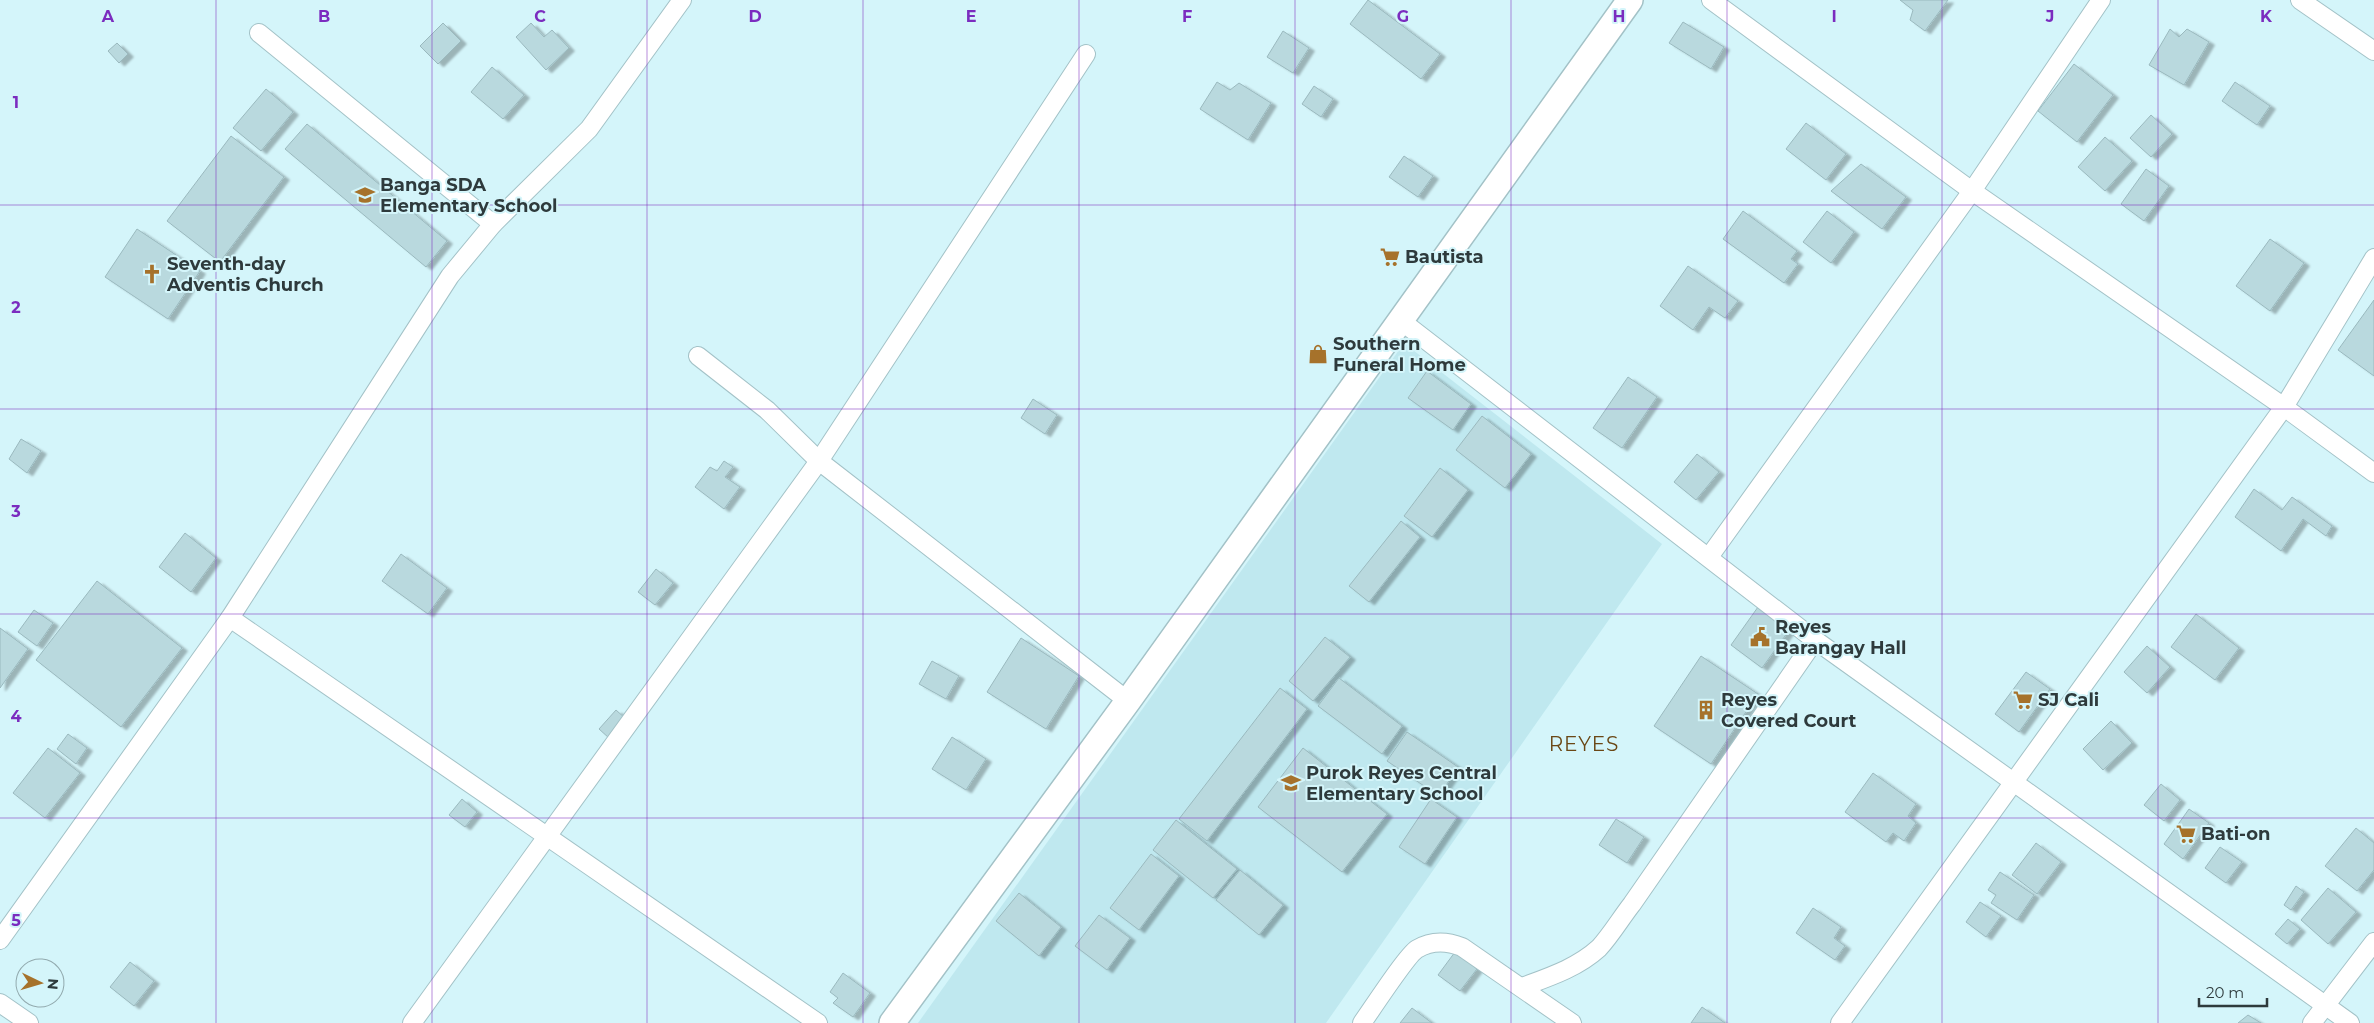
<svg xmlns="http://www.w3.org/2000/svg" width="2374" height="1023" viewBox="0 0 2374 1023" font-family="Montserrat,sans-serif">
<style>
.built{fill:#bfe8ef}
.building{fill:#b9d9de;stroke:#9ab9be;filter:url(#shadow)}
.lines{fill:none;stroke-linecap:round;stroke-linejoin:round}
.minor-casing{stroke:#a3c2c7;stroke-width:20}
.secondary-casing{stroke:#a3c2c7;stroke-width:28}
.minor{stroke:#fff;stroke-width:18}
.secondary{stroke:#fff;stroke-width:25}
.grid{fill:none;stroke:#7b2cbf;stroke-width:1;stroke-opacity:0.55}
.labels{text-anchor:middle;stroke-width:4;stroke-linejoin:round;paint-order:stroke}
.poi-label{font-size:18px;font-weight:bold;fill:#2e3a3c;stroke:#d4f5fa;text-anchor:start}
.quarter-label{font-size:20px;letter-spacing:1px;fill:#6a4715;stroke:#d4f5fa}
.grid-label{font-size:16px;text-anchor:middle;font-weight:bold;fill:#7b2cbf;stroke:#d4f5fa;stroke-width:4;stroke-linejoin:round;paint-order:stroke}
</style>
<defs>
<filter id="shadow"><feDropShadow dx="5.5" dy="3" stdDeviation="1" flood-color="#0004"/></filter>
</defs>
<rect width="100%" height="100%" fill="#d4f5fa"/>
<polygon class="built" points="1404,343 1662,544 1326,1023 918,1023"/>
<g class="building">
<polygon points="1368,0 1440,54 1421,79 1350,24"/>
<polygon points="1900,0 1948,0 1925,31 1910,20 1913,10"/>
<polygon points="1683,22 1724,47 1711,69 1669,43"/>
<polygon points="443,23 461,41 438,64 420,46"/>
<polygon points="531,23 544,37 552,30 569,48 546,70 516,37"/>
<polygon points="2170,29 2179,37 2187,29 2209,42 2184,85 2149,65"/>
<polygon points="1283,31 1309,48 1293,73 1267,57"/>
<polygon points="117,43 128,54 119,63 108,51"/>
<polygon points="2074,64 2113,95 2077,142 2038,111"/>
<polygon points="492,67 524,95 503,119 471,92"/>
<polygon points="1217,82 1230,90 1239,83 1271,103 1248,140 1200,109"/>
<polygon points="2235,82 2270,106 2257,125 2222,101"/>
<polygon points="1314,86 1333,99 1321,117 1302,104"/>
<polygon points="266,89 293,112 261,151 233,128"/>
<polygon points="2151,115 2172,134 2151,157 2130,138"/>
<polygon points="1806,123 1846,154 1826,180 1786,149"/>
<polygon points="307,124 447,241 426,267 285,149"/>
<polygon points="231,136 284,177 220,262 167,221"/>
<polygon points="2105,137 2132,161 2105,191 2078,167"/>
<polygon points="1404,156 1433,176 1418,197 1389,177"/>
<polygon points="1861,164 1906,197 1882,229 1831,191"/>
<polygon points="2146,169 2169,186 2144,221 2121,204"/>
<polygon points="1743,211 1797,251 1791,259 1798,264 1784,283 1723,239"/>
<polygon points="1827,211 1854,232 1831,263 1803,242"/>
<polygon points="137,229 200,271 168,319 105,277"/>
<polygon points="2270,239 2304,263 2270,311 2236,286"/>
<polygon points="1688,266 1738,301 1725,318 1709,307 1693,330 1660,306"/>
<polygon points="2374,300 2374,376 2338,350"/>
<polygon points="1427,371 1471,404 1453,430 1408,398"/>
<polygon points="1628,377 1657,397 1622,448 1593,428"/>
<polygon points="1033,399 1057,415 1045,434 1021,418"/>
<polygon points="1482,416 1531,454 1505,488 1456,450"/>
<polygon points="21,439 41,451 27,473 9,459"/>
<polygon points="1697,454 1719,472 1696,500 1674,482"/>
<polygon points="724,461 733,467 725,477 740,487 724,509 695,487 710,467 717,471"/>
<polygon points="1440,468 1468,490 1432,537 1404,516"/>
<polygon points="2254,489 2282,510 2292,497 2332,526 2326,536 2303,519 2281,551 2235,517"/>
<polygon points="1401,521 1420,537 1369,602 1349,586"/>
<polygon points="185,533 216,558 191,592 159,567"/>
<polygon points="401,554 447,588 428,614 382,581"/>
<polygon points="656,569 673,583 655,605 638,592"/>
<polygon points="97,581 182,648 121,727 36,660"/>
<polygon points="1758,607 1790,629 1762,668 1731,645"/>
<polygon points="34,610 53,623 37,646 18,632"/>
<polygon points="2196,614 2239,648 2215,680 2171,647"/>
<polygon points="0,628 28,649 0,688"/>
<polygon points="1325,637 1350,657 1313,701 1289,681"/>
<polygon points="1021,638 1079,676 1046,729 987,692"/>
<polygon points="2147,646 2170,667 2147,693 2124,672"/>
<polygon points="1701,656 1758,694 1711,764 1654,726"/>
<polygon points="932,661 959,676 946,699 919,684"/>
<polygon points="2026,672 2050,689 2019,732 1995,714"/>
<polygon points="1339,678 1402,726 1382,754 1318,706"/>
<polygon points="1280,688 1307,709 1207,841 1179,819"/>
<polygon points="616,710 626,719 609,738 599,729"/>
<polygon points="2111,721 2132,743 2103,770 2083,749"/>
<polygon points="1407,732 1458,767 1439,796 1387,761"/>
<polygon points="68,734 87,748 76,764 57,749"/>
<polygon points="952,737 986,759 966,790 932,769"/>
<polygon points="48,748 80,773 45,818 13,793"/>
<polygon points="1303,748 1387,814 1342,872 1258,807"/>
<polygon points="1873,773 1916,804 1908,816 1916,823 1904,841 1893,833 1886,842 1845,812"/>
<polygon points="2161,784 2180,800 2164,821 2144,805"/>
<polygon points="462,799 477,812 465,827 449,815"/>
<polygon points="1431,799 1457,817 1425,864 1399,847"/>
<polygon points="2189,809 2209,823 2183,859 2164,844"/>
<polygon points="1616,819 1644,837 1627,863 1599,845"/>
<polygon points="1176,820 1237,869 1213,898 1153,850"/>
<polygon points="2356,828 2374,843 2374,870 2357,891 2325,866"/>
<polygon points="2036,843 2061,862 2037,894 2012,875"/>
<polygon points="2220,847 2242,862 2226,883 2205,868"/>
<polygon points="1151,854 1179,876 1139,930 1110,908"/>
<polygon points="1240,870 1283,905 1259,935 1216,900"/>
<polygon points="2000,872 2034,895 2017,920 1991,903 1996,895 1988,890"/>
<polygon points="2296,886 2304,892 2291,910 2284,905"/>
<polygon points="2328,888 2356,912 2328,944 2301,920"/>
<polygon points="1019,893 1061,927 1039,956 996,921"/>
<polygon points="1980,902 2001,916 1986,937 1966,922"/>
<polygon points="1813,908 1841,927 1834,938 1845,946 1835,960 1796,933"/>
<polygon points="1099,915 1130,938 1107,970 1075,946"/>
<polygon points="2288,919 2300,929 2287,944 2275,934"/>
<polygon points="1455,952 1477,969 1460,991 1438,975"/>
<polygon points="130,962 154,981 134,1006 110,987"/>
<polygon points="843,973 870,993 853,1017 833,1003 838,998 830,992"/>
<polygon points="1702,1007 1725,1023 1691,1023"/>
<polygon points="1412,1008 1432,1023 1400,1023"/>
<polygon points="2248,1015 2261,1023 2238,1023"/>
</g>
<g class="lines">
<defs>
<g id="minor">
<polyline points="1711,0 1972,191 2284,407 2374,473"/>
<polyline points="2300,0 2374,51"/>
<polyline points="259,33 493,224"/>
<polyline points="1400,320 1815,640 2350,1023"/>
<polyline points="698,356 767,410 819,461 1128,701"/>
<polyline points="1709,557 1972,191 2101,0"/>
<polyline points="230,618 818,1023"/>
<polyline points="0,940 230,618 450,276 493,224 589,129 682,0"/>
<path d="M1522,987C1549,977 1577,968 1599,948C1611,935 1621,918 1632,904L1815,640"/>
<polyline points="0,1003 29,1023"/>
<polyline points="412,1023 819,461 1086,54"/>
<path d="M1362,1023C1372,1009 1407,955 1417,949C1432,940 1447,941 1462,947L1572,1023"/>
<polyline points="1840,1023 2284,407 2374,258"/>
<polyline points="2312,1023 2374,942"/>
</g>
<polyline id="secondary" points="892,1023 1128,701 1630,0"/>
</defs>
<use href="#minor" class="minor-casing"/>
<use href="#secondary" class="secondary-casing"/>
<use href="#minor" class="minor"/>
<use href="#secondary" class="secondary"/>
</g>
<path class="grid" d="M216,0V1023M432,0V1023M647,0V1023M863,0V1023M1079,0V1023M1295,0V1023M1511,0V1023M1727,0V1023M1942,0V1023M2158,0V1023M0,205H2374M0,409H2374M0,614H2374M0,818H2374"/>
<defs>
<symbol id="school-bare" viewBox="-9 -9 18 18"><path d="M0-5L7-2L0 1L-7-2ZM-4 1L0 2.5L4 1V4Q0 6-4 4Z" fill="#a6722b" stroke="#d4f5fa" stroke-width="2.5" paint-order="stroke"/></symbol>
<symbol id="supermarket-bare" viewBox="-9 -9 18 18"><path d="M-6-5.5h2.5l.6 2H6L4.5 2H-2.5L-4.4-4H-6ZM-1.5 3.2a1.3 1.3 0 1 0 .1 0ZM3 3.2a1.3 1.3 0 1 0 .1 0Z" fill="#a6722b" stroke="#d4f5fa" stroke-width="2.5" paint-order="stroke"/></symbol>
<symbol id="church-bare" viewBox="-9 -9 18 18"><path d="M-1.2-6h2.4v3.5h3.3v2.4h-3.3V6h-2.4V-.1h-3.3v-2.4h3.3Z" fill="#a6722b" stroke="#d4f5fa" stroke-width="2.5" paint-order="stroke"/></symbol>
<symbol id="shop-bare" viewBox="-9 -9 18 18"><path d="M-5-2.5h2.3a2.7 3.5 0 0 1 5.4 0H5L5.5 6h-11ZM-1.5-2.5h3a1.5 2.3 0 0 0-3 0Z" fill="#a6722b" stroke="#d4f5fa" stroke-width="2.5" paint-order="stroke"/></symbol>
<symbol id="civic-bare" viewBox="-9 -9 18 18"><path d="M-.6-6.5H3V-4.5H.6V-3L4-1V1h2V6H-6V1h2V-1L-.6-3ZM-1.2 2.5V6h2.4V2.5Z" fill="#a6722b" stroke="#d4f5fa" stroke-width="2.5" paint-order="stroke"/></symbol>
<symbol id="building-bare" viewBox="-9 -9 18 18"><path d="M-4-6H4V6H1V3H-1V6H-4ZM-2.5-4.3h1.7v1.8h-1.7ZM.8-4.3h1.7v1.8H.8ZM-2.5-1h1.7V.8h-1.7ZM.8-1h1.7V.8H.8Z" fill="#a6722b" stroke="#d4f5fa" stroke-width="2.5" paint-order="stroke"/></symbol>
</defs>
<g fill-rule="evenodd">
<use href="#school-bare" x="351" y="181" width="28" height="28"/>
<use href="#supermarket-bare" x="1376" y="243" width="28" height="28"/>
<use href="#church-bare" x="138" y="260" width="28" height="28"/>
<use href="#shop-bare" x="1304" y="340" width="28" height="28"/>
<use href="#civic-bare" x="1746" y="623" width="28" height="28"/>
<use href="#supermarket-bare" x="2009" y="686" width="28" height="28"/>
<use href="#building-bare" x="1692" y="696" width="28" height="28"/>
<use href="#school-bare" x="1277" y="769" width="28" height="28"/>
<use href="#supermarket-bare" x="2172" y="820" width="28" height="28"/>
</g>
<g class="labels">
<g class="poi-label">
<text x="380" y="191">Banga SDA<tspan x="380" dy="21">Elementary School</tspan></text>
<text x="1405" y="263">Bautista</text>
<text x="167" y="270">Seventh-day<tspan x="167" dy="21">Adventis Church</tspan></text>
<text x="1333" y="350">Southern<tspan x="1333" dy="21">Funeral Home</tspan></text>
<text x="1775" y="633">Reyes<tspan x="1775" dy="21">Barangay Hall</tspan></text>
<text x="1721" y="706">Reyes<tspan x="1721" dy="21">Covered Court</tspan></text>
<text x="2038" y="706">SJ Cali</text>
<text x="1306" y="779">Purok Reyes Central<tspan x="1306" dy="21">Elementary School</tspan></text>
<text x="2201" y="840">Bati-on</text>
</g>
<g class="quarter-label">
<text x="1584" y="751">REYES</text>
</g>
</g>
<g class="grid-label">
<text x="108" y="22">A</text>
<text x="324" y="22">B</text>
<text x="540" y="22">C</text>
<text x="755" y="22">D</text>
<text x="971" y="22">E</text>
<text x="1187" y="22">F</text>
<text x="1403" y="22">G</text>
<text x="1619" y="22">H</text>
<text x="1834" y="22">I</text>
<text x="2050" y="22">J</text>
<text x="2266" y="22">K</text>
<text x="16" y="108">1</text>
<text x="16" y="313">2</text>
<text x="16" y="517">3</text>
<text x="16" y="722">4</text>
<text x="16" y="926">5</text>
</g>
<g transform="translate(40 983) rotate(95)"><circle r="24" fill="#d4f5fa" stroke="#92aaae"/>
<path d="M0-4L9 19L0 12L-9 19Z" fill="#a6722b"/>
<text y="-8" font-size="14" font-weight="bold" text-anchor="middle" fill="#2e3a3c">N</text>
</g>
<path d="M2199 998v8h68v-8" fill="none" stroke="#2e3a3c" stroke-width="2.5"/>
<text x="2206" y="998" font-size="15" fill="#2e3a3c" stroke="#d4f5fa" stroke-width="4" paint-order="stroke">20 m</text>
</svg>
